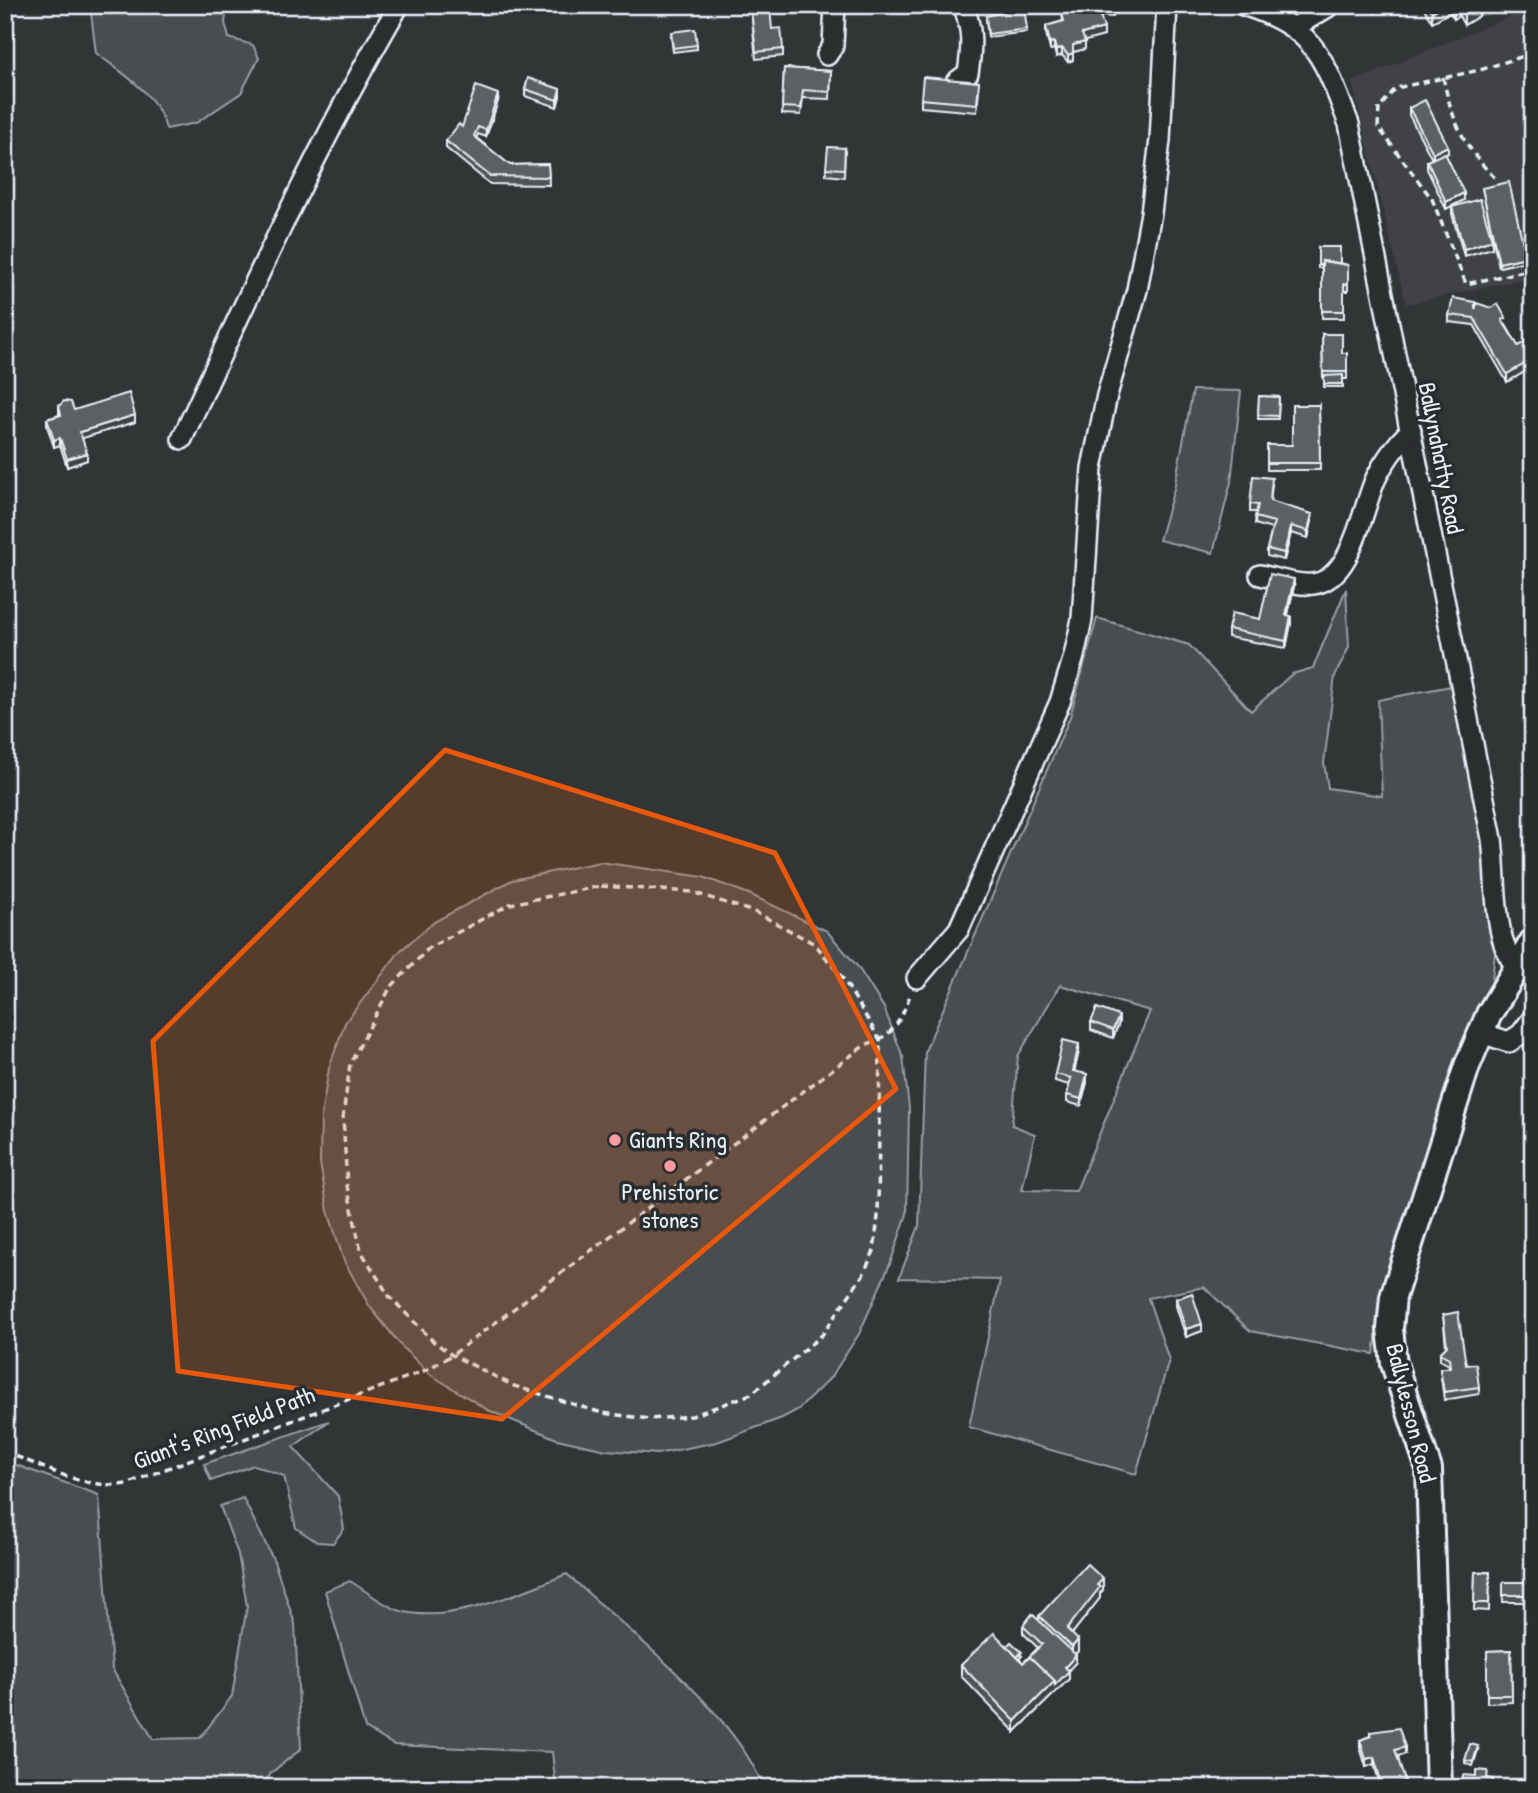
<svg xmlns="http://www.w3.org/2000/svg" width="1538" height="1793" viewBox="0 0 1538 1793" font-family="'Patrick Hand',sans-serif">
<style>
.built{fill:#3f4244}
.green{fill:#494d4f;stroke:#989fa4;stroke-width:2;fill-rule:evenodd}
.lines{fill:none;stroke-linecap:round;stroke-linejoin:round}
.minor-casing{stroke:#e8f1f8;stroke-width:24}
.major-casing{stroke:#e8f1f8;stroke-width:30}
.path{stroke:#e8f1f8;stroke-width:3.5;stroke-dasharray:7 5;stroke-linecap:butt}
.minor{stroke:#2a2d2e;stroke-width:19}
.major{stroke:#2a2d2e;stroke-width:24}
.wall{fill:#4f5355;stroke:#e8f1f8;stroke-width:2}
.shaded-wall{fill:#404345;stroke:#e8f1f8;stroke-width:2}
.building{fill:#5c6063;stroke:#e8f1f8;stroke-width:2}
.marked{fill:#e8590c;fill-opacity:0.2;stroke:#e8590c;stroke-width:5;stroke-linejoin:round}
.poi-dot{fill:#ff9aa2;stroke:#2a2d2e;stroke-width:2.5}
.labels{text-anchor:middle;stroke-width:7;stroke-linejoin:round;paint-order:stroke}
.street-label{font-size:24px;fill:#e8f1f8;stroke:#2a2d2e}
.poi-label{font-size:24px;fill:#e8f1f8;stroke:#2a2d2e;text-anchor:start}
</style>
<rect width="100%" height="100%" fill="#323536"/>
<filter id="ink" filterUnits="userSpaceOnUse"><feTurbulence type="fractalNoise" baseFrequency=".0143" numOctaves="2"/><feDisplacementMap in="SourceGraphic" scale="14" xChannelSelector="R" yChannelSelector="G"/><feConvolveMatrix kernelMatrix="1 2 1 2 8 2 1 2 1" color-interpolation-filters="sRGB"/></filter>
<g filter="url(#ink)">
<polygon class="built" points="1533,7 1533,277 1406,304 1352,82"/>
<g class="green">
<path d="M90,5H227L225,23L229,38L253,45L259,58L241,93L196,123L166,129C158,94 123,74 96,53Z"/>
<polygon points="1193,390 1241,391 1231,482 1213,553 1159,540 1174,489"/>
<path d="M1346,589L1349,647L1335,676L1324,763L1328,788L1382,796L1378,700L1451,686L1482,834L1497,935L1491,988L1451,1072L1384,1279L1374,1354L1250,1331L1204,1287L1148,1298L1169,1360L1136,1474L969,1427L1000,1280L899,1278L919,1226L925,1051L1070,717L1097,618L1189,645L1251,711L1292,674L1313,668ZM1060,985L1150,1011L1076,1191L1022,1190L1035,1134L1012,1125L1018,1056Z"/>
<polygon points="600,862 703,877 749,894 827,931 858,967 884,1008 903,1057 909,1108 907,1214 890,1264 859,1334 831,1377 799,1409 782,1418 717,1442 657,1454 606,1450 557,1439 488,1410 431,1375 403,1348 370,1307 344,1261 328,1211 320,1163 321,1116 329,1068 345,1023 400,951 434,922 512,880"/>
<polygon points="329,1421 293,1447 338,1496 344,1529 333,1543 317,1542 296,1528 284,1476 254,1465 211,1481 204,1464"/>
<polygon points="5,1461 99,1495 112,1669 153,1739 200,1738 232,1696 247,1606 238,1554 220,1506 243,1498 274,1561 295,1624 301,1749 271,1773 262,1788 5,1788"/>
<path d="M567,1574C629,1632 732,1709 764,1788H556L552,1752L394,1745L365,1728L325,1591L350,1581C365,1590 384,1606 401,1611C451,1625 521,1592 567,1574Z"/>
</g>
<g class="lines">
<defs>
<g id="minor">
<path d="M1243,5C1316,28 1323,57 1349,124L1492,839C1497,875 1492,940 1516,966"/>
<polyline points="1295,27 1331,5"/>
<polyline points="827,55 833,46 835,5"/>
<path d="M956,82L968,73C972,48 973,29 963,5"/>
<path d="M182,439C250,292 317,145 399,5"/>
<path d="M1260,575C1275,578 1297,586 1313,584C1353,579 1362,508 1376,478C1385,459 1396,445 1411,430"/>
<polyline points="917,978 959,929 1060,702 1074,656 1082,619 1092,468 1107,395 1137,290 1151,213 1160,140 1167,5"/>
<polyline points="1481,1033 1509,1042 1521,1034 1533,1018"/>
</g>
<polyline id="major" points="1439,1788 1429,1469 1394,1364 1390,1329 1393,1297 1467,1066 1489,1014 1533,941"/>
</defs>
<use href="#minor" class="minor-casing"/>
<use href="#major" class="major-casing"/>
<g class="path">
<polyline points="1533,53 1480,70 1396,88 1379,108 1378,127 1432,199 1466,284 1533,269"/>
<path d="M1443,77C1452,120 1463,146 1495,178"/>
<polygon points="601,886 692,892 757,913 815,944 844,980 880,1040 878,1216 874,1251 863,1275 822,1335 751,1394 692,1416 650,1419 602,1413 514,1386 452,1355 433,1341 389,1296 361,1251 347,1186 343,1117 350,1064 390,988 429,948 510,904"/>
<path d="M5,1452C43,1466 85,1490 126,1484L426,1370L452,1355L865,1045C897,1034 899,1022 911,993"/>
</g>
<use href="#minor" class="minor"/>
<use href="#major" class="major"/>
</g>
<g class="wall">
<polygon points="1114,5 1113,17 1100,16 1104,36 1084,41 1085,49 1073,52 1073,60 1068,62 1062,55 1056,57 1054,49 1050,50 1046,33 1046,26 1063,21 1062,13"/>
<polygon points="1370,5 1388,5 1375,13"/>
<polygon points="1422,5 1478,5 1479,16 1464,25 1459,16 1454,19 1450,12 1432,22"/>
<polygon points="751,10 772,29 783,49 783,56 756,59"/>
<polygon points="986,20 1027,29 1027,32 988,37"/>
<polygon points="671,36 697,45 697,49 673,52"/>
<polygon points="784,68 831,71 830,99 803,98 801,115 782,114"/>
<polygon points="525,89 560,96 557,107 525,96"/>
<polygon points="979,90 977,112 921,107 921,99"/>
<polygon points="498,101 486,137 478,134 476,138 510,165 548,164 549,185 490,184 446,148 446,141 462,127"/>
<polygon points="1409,108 1448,153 1445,154 1464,200 1446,209 1427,169 1427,161 1432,159 1409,115"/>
<polygon points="845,148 844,177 826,175 826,168"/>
<polygon points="1482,188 1526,261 1499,267"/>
<polygon points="1452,207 1492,248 1464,256 1452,214"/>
<polygon points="1318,247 1340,263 1348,265 1348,291 1344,291 1344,318 1322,318 1322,268 1318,268"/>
<polygon points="1475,310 1506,325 1518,346 1533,343 1533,367 1507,382 1474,325 1449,322 1449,315"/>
<polygon points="1322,334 1342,353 1347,353 1347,379 1343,379 1343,387 1324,387 1324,379 1323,379"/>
<polygon points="1259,396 1279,397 1278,419 1258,419"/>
<polygon points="1319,405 1320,470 1267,470 1267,445 1292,445"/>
<polygon points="59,406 74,410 135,422 82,438 87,460 67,467 60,445 54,447 47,426 47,419 59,415"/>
<polygon points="1533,438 1533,466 1526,448 1526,440"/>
<polygon points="1272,485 1270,502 1312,521 1308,538 1291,533 1284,560 1267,556 1267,549 1272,529 1255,524 1256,512 1250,512 1250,504"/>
<polygon points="1294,586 1288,615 1291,623 1286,648 1228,637 1228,629 1260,619"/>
<polygon points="1091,1022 1119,1023 1113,1038 1091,1030"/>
<polygon points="1079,1051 1074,1071 1087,1082 1081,1106 1067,1102 1067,1095 1069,1085 1055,1081 1055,1074"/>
<polygon points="1176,1299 1202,1331 1186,1337 1176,1306"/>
<polygon points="1443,1315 1466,1365 1479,1387 1479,1394 1444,1400 1440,1369 1449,1368 1449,1365 1440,1360 1440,1353 1446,1347"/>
<polygon points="1475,1572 1490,1572 1489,1611 1474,1610"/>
<rect x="1503" y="1582" width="30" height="20"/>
<polygon points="1103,1590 1100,1593 1100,1598 1072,1634 1078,1651 1075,1654 1076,1662 1068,1670 1069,1679 1015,1732 961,1676 961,1665 1007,1646 1022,1656 1019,1659 1023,1663 1038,1648 1023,1633 1023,1626 1039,1620 1039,1616"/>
<polygon points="1511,1650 1512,1702 1487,1703 1487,1651"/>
<polygon points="1370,1732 1405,1754 1398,1757 1405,1788 1381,1788 1374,1764 1366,1767 1360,1747 1360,1740 1370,1736"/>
<polygon points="1478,1750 1473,1766 1465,1763 1465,1760"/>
</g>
<g class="shaded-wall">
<polygon points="1375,5 1388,5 1375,13"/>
<polygon points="1443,5 1450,5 1450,12 1432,22 1432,12"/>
<polygon points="1459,5 1459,16 1454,19 1454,8"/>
<polygon points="1479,5 1479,16 1464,25 1464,14"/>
<polygon points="1104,28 1104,36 1082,42 1082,34"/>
<polygon points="1054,42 1054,49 1050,50 1050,43"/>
<polygon points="1085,42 1085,49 1073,52 1073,60 1068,62 1068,55 1073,45"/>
<polygon points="1062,48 1062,55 1056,57 1056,50"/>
<polygon points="560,89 560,96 557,107 557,100"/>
<polygon points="498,94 498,101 486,137 486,130"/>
<polygon points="1448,146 1448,153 1433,160 1433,153"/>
<polygon points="1464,193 1464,200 1446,209 1446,202"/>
<polygon points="1492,240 1492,248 1464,256 1464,249"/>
<polygon points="1526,257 1526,261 1499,267 1499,263"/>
<polygon points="1533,359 1533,367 1507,382 1507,374"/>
<polygon points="135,415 135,422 80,439 80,432"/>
<polygon points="60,438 60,445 54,447 54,440"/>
<polygon points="87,453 87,460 67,467 67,459"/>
<polygon points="1312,514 1312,521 1308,538 1308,531"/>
<polygon points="1291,526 1291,533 1284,560 1284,553"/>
<polygon points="1294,579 1294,586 1286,622 1286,615"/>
<polygon points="1291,616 1291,623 1286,648 1286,641"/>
<polygon points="1119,1016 1119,1023 1113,1038 1113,1030"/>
<polygon points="1079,1044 1079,1051 1073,1078 1073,1071"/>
<polygon points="1087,1074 1087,1082 1081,1106 1081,1099"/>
<polygon points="1202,1324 1202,1331 1186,1337 1186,1329"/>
<polygon points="1103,1579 1103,1590 1100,1593 1100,1598 1067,1640 1067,1629 1097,1585"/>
<polygon points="1078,1640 1078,1651 1072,1657 1072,1647"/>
<polygon points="1076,1655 1076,1662 1065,1674 1065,1667"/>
<polygon points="1069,1671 1069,1679 1015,1732 1015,1721 1055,1681"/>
<polygon points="1405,1747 1405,1754 1395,1757 1395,1750"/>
<polygon points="1374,1757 1374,1764 1366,1767 1366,1759"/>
<polygon points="1405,1781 1405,1788 1383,1788"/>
</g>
<g class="building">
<polygon points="1089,5 1114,5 1113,10 1098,9 1104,28 1082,34 1085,42 1073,45 1073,53 1068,55 1062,48 1056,50 1054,42 1050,43 1046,26 1064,21 1062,13"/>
<polygon points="1428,5 1443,5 1432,12"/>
<polygon points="1452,5 1478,5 1464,14 1459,5 1454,8"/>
<polygon points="1024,7 1027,29 988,34 986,16"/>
<polygon points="770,8 772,29 781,28 783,49 756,52 751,10"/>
<polygon points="695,29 697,45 673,48 671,32"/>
<polygon points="784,68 831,71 830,92 803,90 801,108 782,107"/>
<polygon points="923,77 979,82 977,104 921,99"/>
<polygon points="528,78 560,89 557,100 525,89"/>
<polygon points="476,86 498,94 486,130 478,127 474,136 510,165 548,164 549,177 490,176 446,141 459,124 462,127"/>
<polygon points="1425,100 1448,146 1433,153 1409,108"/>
<polygon points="828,147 845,148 844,169 826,168"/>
<polygon points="1445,153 1464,193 1446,202 1427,161"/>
<polygon points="1509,182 1526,257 1499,263 1482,188"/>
<polygon points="1480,199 1492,240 1464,249 1452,207"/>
<polygon points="1318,247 1340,247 1340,263 1322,261 1322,265 1318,265"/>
<polygon points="1322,261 1348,265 1348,284 1344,284 1344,311 1322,311"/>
<polygon points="1453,298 1475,302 1475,310 1477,303 1491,308 1498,304 1506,318 1502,320 1518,346 1530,339 1533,343 1533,359 1507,374 1474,318 1449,315"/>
<polygon points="1322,334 1342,334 1342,353 1347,353 1347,372 1323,372"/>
<polygon points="1343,375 1343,384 1324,384 1324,376"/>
<polygon points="129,393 135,415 80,432 87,453 67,459 60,438 54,440 47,419 61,415 59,406 64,401 71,402 74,410"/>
<polygon points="1259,396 1279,397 1278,416 1258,415"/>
<polygon points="1292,405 1319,405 1320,463 1267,463 1267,445 1292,445"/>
<polygon points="1533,438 1533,458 1526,440"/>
<polygon points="1253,476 1272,478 1270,501 1312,514 1308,531 1291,526 1284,553 1267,549 1274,522 1255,517 1258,505 1250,504"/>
<polygon points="1270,574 1294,579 1286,615 1291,616 1286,641 1228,629 1232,613 1260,619"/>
<polygon points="1097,1008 1119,1016 1113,1030 1091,1022"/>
<polygon points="1063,1040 1079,1044 1073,1071 1087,1074 1081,1099 1067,1095 1071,1078 1055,1074"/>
<polygon points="1192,1293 1202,1324 1186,1329 1176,1299"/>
<polygon points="1458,1312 1466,1365 1476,1364 1479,1387 1444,1392 1440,1369 1450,1367 1449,1358 1440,1353 1447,1346 1443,1315"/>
<polygon points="1087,1564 1103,1579 1097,1585 1100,1587 1067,1629 1078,1640 1072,1647 1039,1616"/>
<polygon points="1475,1572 1490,1572 1489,1603 1474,1603"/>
<rect x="1503" y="1582" width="30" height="13"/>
<polygon points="1032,1614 1076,1655 1065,1667 1069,1671 1055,1685 1055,1681 1030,1657 1028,1658 1042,1644 1023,1626"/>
<polygon points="994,1633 1023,1663 1030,1657 1055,1681 1015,1721 961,1665"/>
<polygon points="1011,1642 1022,1652 1017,1657 1007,1646"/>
<polygon points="1511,1650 1512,1695 1487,1695 1487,1651"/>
<polygon points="1399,1728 1405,1747 1395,1750 1405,1781 1383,1788 1374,1757 1366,1759 1360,1740 1371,1736 1370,1732"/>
<polygon points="1470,1744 1478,1746 1473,1762 1465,1760"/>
<polygon points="1476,1770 1488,1771 1487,1778 1493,1779 1492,1788 1461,1788 1463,1775 1476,1776"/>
</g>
</g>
<path class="marked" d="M445,750L775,853L896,1089L502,1419L178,1371L153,1041Z"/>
<g class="poi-dot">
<circle cx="615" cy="1140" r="7"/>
<circle cx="670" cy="1166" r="7"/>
</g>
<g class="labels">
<g class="street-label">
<text transform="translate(1441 458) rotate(79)" y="8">Ballynahatty Road</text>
<text transform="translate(1411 1413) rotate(76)" y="8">Ballylesson Road</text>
<text transform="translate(224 1428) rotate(-21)" y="8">Giant's Ring Field Path</text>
</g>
<g class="poi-label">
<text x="629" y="1148">Giants Ring</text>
<text x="670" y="1200" text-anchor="middle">Prehistoric<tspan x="670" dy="28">stones</tspan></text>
</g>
</g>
<rect width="1538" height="1793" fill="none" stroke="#2a2d2e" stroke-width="28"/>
<rect x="14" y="14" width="1510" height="1765" fill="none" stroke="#e8f1f8" stroke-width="2.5" filter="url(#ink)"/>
</svg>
